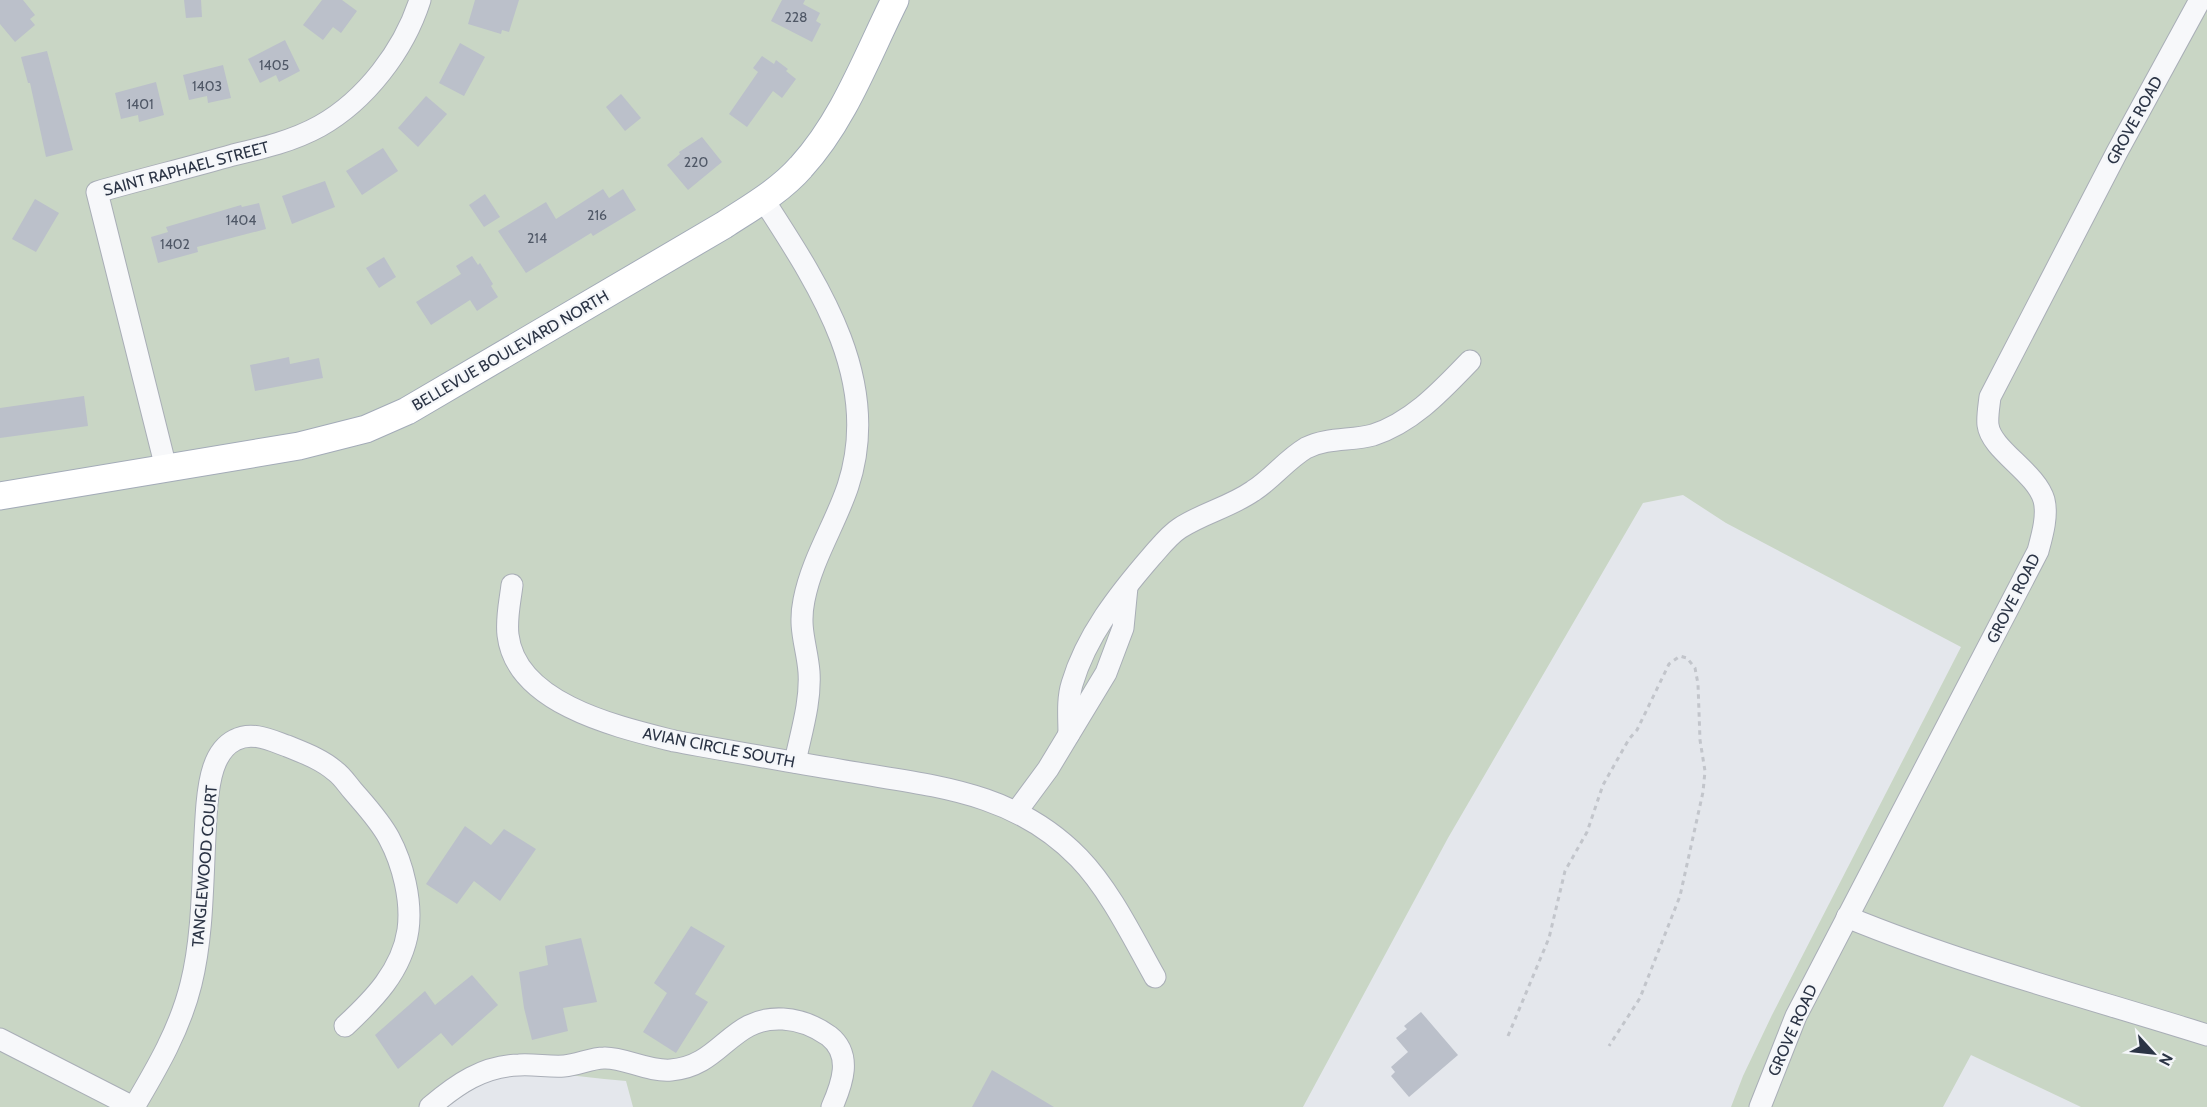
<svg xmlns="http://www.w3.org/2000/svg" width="2207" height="1107" viewBox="0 0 2207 1107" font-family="Cabin,sans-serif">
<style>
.green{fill:#c9d6c5}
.building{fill:#bbc0ca}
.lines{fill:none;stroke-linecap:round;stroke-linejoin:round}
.minor-casing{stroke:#a9aeb7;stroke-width:23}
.major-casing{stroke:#a3abb8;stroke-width:29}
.path{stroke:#c2c5cb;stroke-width:3;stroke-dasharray:4.5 4.5;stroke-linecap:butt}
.minor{stroke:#f7f8fa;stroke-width:21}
.major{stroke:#fff;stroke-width:27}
.labels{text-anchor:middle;stroke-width:4.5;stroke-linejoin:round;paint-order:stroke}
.number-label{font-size:14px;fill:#4f5766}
.street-label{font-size:16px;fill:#2b3445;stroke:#f4f6f9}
</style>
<rect width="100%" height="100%" fill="#e4e7ec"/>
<path class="green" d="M0,0H2207V1107H2081L1971,1055L1943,1107H1731L1743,1076L1772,1015L1961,647L1726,523L1683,495L1643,503L1448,838L1303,1107H633L626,1081C589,1078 548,1070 510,1075C488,1078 465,1093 448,1107H0Z"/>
<g class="building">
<polygon points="0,0 23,0 35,15 30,19 35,25 15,42 0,24"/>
<polygon points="184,0 201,0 202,17 186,18"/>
<polygon points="322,0 342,0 357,11 341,33 333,27 323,40 303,25"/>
<polygon points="475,0 519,0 509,32 502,30 501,34 468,24"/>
<polygon points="782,0 805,0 803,4 820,13 816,21 821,24 812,42 771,21"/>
<polygon points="285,40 300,71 279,82 276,75 260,83 248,59"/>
<polygon points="460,43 485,57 464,96 439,83"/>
<polygon points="47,51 73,150 46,157 30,83 28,83 21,57"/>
<polygon points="762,56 774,64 776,60 788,69 786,71 796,79 782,98 773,91 747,127 729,114 758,72 753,68"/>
<polygon points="223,65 231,98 208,103 207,96 189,100 183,75"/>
<polygon points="156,82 164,115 139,122 138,115 121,119 115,93"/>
<polygon points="621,94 641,118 625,131 606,107"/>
<polygon points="426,96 447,114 418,147 398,128"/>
<polygon points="702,137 722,162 688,190 667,165 680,154 679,152"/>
<polygon points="383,148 398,171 362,195 346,171"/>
<polygon points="325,181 335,207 292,224 282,196"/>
<polygon points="603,189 609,198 623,189 636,210 593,236 591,233 526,273 498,231 546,202 556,219"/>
<polygon points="485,194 500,217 484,227 469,205"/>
<polygon points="35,199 59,213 36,252 12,239"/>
<polygon points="259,203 266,229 197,247 198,252 158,263 151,237 168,232 166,227 241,205 242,207"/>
<polygon points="472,256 478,265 480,263 493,284 491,286 498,297 477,311 470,300 431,325 416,302 461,274 456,266"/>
<polygon points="384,257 396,277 379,288 366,268"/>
<polygon points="289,357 290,364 319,358 323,378 255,391 250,365"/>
<polygon points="84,396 88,426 0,438 0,408"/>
<polygon points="465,826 491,845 504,829 536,849 500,901 474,881 457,904 426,884"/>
<polygon points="691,926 725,946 695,994 708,1002 676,1053 643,1032 667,993 654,983"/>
<polygon points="581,938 597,1002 563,1008 568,1031 532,1040 524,1008 519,972 548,965 545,946"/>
<polygon points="472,975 498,1005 452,1046 441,1033 398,1069 375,1035 425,991 435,1005"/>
<polygon points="1421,1012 1458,1055 1409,1097 1391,1076 1395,1072 1391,1067 1408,1052 1396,1038 1407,1029 1404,1026"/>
<polygon points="992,1070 1054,1107 972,1107"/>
</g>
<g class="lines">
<defs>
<g id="minor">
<path d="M763,199C818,284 883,380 848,486C835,525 812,559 804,600C798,629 807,646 809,672C811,702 801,733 795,762"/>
<path d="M166,468L97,192C142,179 188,168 233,155C263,148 293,141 320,126C366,100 404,50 420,0"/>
<path d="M512,585C510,602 506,618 508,635C516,704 618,727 674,741C730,751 785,761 840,770C929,786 1012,789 1079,858C1110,890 1133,938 1155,977"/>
<path d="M1069,734C1069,718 1067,700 1072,684C1086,636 1119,594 1151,557C1160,547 1169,535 1180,528C1203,513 1230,507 1253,491C1272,479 1286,460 1306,448C1328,437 1351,441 1373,435C1413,422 1442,390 1470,361"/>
<polyline points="1017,811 1048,769 1106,673 1123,628 1127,587"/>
<path d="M1847,917C1964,965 2086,997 2207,1035"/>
<polyline points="0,1039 133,1107"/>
<path d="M134,1107C157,1068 180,1029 191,984C205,928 202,862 207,804C209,782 213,751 235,740C252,731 270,740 287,746C304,753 321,759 335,771C342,776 347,784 353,791C365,805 380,821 389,838C403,864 412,901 408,930C402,971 373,1000 345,1026"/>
<path d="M430,1107C457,1084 483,1066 519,1065C534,1064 549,1067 564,1066C578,1065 591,1058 604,1058C623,1057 649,1072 671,1070C722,1066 730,1016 783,1019C801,1020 815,1026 829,1036C853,1055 842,1084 832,1107"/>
<path d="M1760,1107L1796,1016L2038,551C2042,536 2048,516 2044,500C2036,472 1991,450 1988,425C1987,417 1989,406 1990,397L2117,152L2200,0"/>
</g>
<path id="major" d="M0,496L299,446L366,429L407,411L724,225C750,208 780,191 801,167C844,120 867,56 895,0"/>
</defs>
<use href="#minor" class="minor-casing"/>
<use href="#major" class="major-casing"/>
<polyline class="path" points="1508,1036 1549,938 1565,871 1587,832 1603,785 1629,739 1637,730 1669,664 1680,656 1687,658 1695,668 1698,684 1700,740 1705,771 1703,792 1680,896 1640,998 1609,1046"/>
<use href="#minor" class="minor"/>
<use href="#major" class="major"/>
</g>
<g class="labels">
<g class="number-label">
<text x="796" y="22">228</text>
<text x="274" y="70">1405</text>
<text x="207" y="91">1403</text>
<text x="140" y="109">1401</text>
<text x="696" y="167">220</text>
<text x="597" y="220">216</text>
<text x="241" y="225">1404</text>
<text x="537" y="243">214</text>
<text x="175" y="249">1402</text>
</g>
<g class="street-label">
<text transform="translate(2134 120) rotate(-61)" y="6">GROVE ROAD</text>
<text transform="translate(186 168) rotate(-15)" y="6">SAINT RAPHAEL STREET</text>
<text transform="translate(510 350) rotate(-30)" y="6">BELLEVUE BOULEVARD NORTH</text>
<text transform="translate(2013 598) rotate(-63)" y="6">GROVE ROAD</text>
<text transform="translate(719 747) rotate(11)" y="6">AVIAN CIRCLE SOUTH</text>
<text transform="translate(204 866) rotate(-85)" y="6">TANGLEWOOD COURT</text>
<text transform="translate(1792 1030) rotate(-66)" y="6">GROVE ROAD</text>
</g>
</g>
<g transform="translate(2153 1053) rotate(117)" stroke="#f4f6f9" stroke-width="4.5" paint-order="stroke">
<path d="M0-4.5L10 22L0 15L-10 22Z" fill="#2b3445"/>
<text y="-9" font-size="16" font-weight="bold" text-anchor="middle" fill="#2b3445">N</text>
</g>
</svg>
